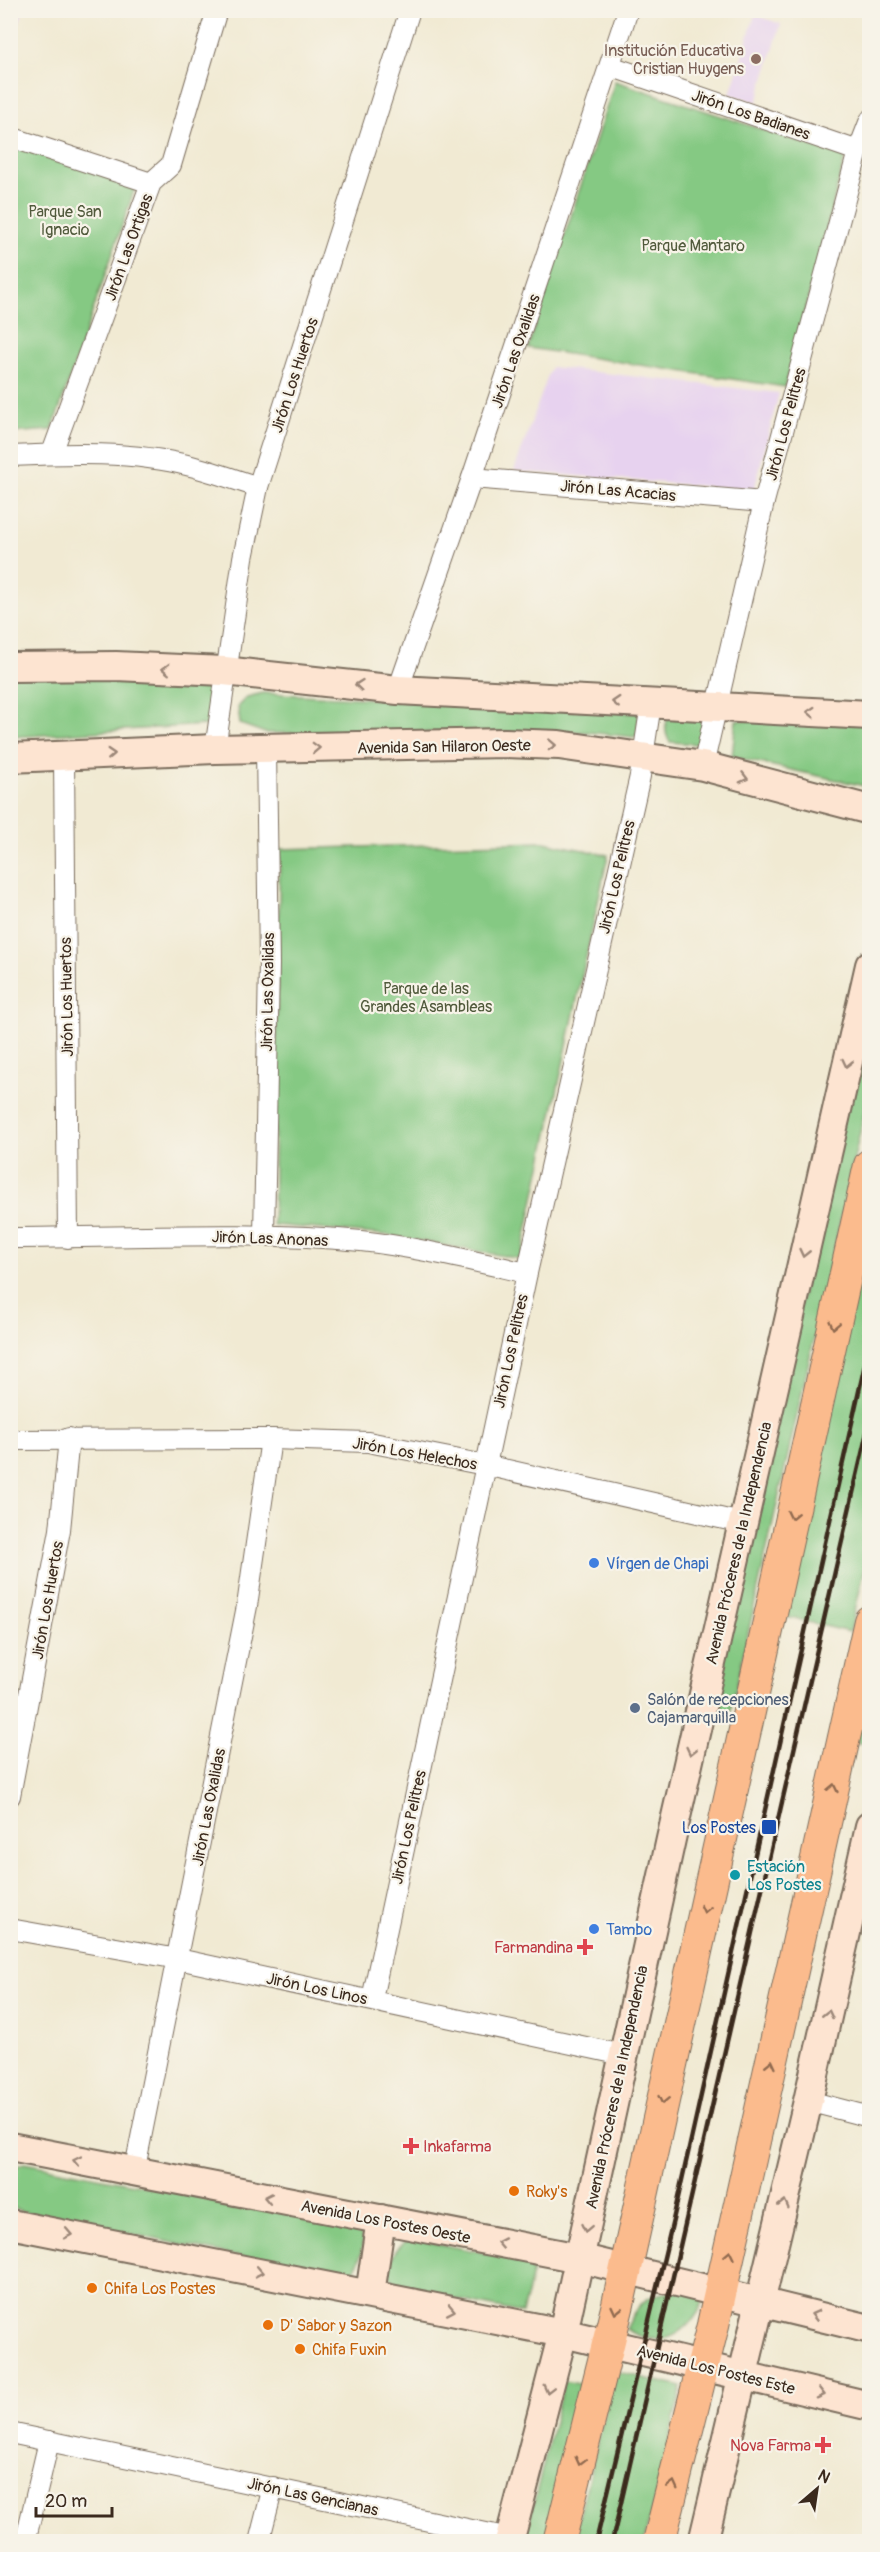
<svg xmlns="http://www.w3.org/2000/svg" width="880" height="2552" viewBox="0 0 880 2552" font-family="Pangolin,sans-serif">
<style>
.built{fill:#e7d2ef}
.green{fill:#85c983;stroke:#607a50;stroke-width:1.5}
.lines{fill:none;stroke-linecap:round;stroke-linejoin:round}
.street-casing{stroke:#7b6d5d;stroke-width:22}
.secondary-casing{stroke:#7b6d5d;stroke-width:32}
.primary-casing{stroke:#7b6d5d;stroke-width:34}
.street{stroke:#fff;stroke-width:20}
.secondary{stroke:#fde4d1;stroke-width:28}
.primary{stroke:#fbbb8d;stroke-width:32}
.rail{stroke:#3b2a1e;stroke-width:4.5}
.oneway{stroke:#9c8778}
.oneway2{stroke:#916b50}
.education-dot{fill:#8d6e63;stroke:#f7f3e8;stroke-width:2}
.shop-dot{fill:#3f7fe0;stroke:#f7f3e8;stroke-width:2}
.service-dot{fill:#5c6f8a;stroke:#f7f3e8;stroke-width:2}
.transit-dot{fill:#1a4fb4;stroke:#f7f3e8;stroke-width:2}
.culture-dot{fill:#0f9aa8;stroke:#f7f3e8;stroke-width:2}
.health-dot{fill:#e0444e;stroke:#f7f3e8;stroke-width:2}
.food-dot{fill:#e8710a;stroke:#f7f3e8;stroke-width:2}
.labels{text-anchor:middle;stroke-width:4.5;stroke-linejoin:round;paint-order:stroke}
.education-label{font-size:16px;fill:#785e54;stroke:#f7f3e8;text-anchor:end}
.street-label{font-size:16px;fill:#3b2a1e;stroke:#f7f3e8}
.park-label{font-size:16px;fill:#515a3c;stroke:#f7f3e8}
.shop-label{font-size:16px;fill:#366cbe;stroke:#f7f3e8;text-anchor:start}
.service-label{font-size:16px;fill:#4e5e75;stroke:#f7f3e8;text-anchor:start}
.transit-label{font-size:16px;fill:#164399;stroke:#f7f3e8;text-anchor:end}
.culture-label{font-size:16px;fill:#0d838f;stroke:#f7f3e8;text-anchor:start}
.health-label{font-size:16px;fill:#be3a42;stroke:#f7f3e8;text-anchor:end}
.food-label{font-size:16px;fill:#c56008;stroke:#f7f3e8;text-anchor:start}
</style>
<rect width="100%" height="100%" fill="#f7f3e8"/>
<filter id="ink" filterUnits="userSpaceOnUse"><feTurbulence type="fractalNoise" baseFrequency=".0167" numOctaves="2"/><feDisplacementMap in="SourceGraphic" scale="12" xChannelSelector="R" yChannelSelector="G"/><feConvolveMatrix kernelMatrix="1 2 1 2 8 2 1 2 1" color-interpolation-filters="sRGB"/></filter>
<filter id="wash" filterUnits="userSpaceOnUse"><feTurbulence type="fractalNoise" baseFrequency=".008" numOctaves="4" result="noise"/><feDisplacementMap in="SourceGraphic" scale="24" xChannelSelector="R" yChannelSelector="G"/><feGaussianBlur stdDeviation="1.35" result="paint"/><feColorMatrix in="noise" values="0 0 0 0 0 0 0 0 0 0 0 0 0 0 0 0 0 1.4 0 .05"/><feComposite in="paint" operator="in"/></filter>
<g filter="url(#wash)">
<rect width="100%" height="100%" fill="#f1ead3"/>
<g class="built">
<polygon points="11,10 23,11 11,49 10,11"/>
<polygon points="755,15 781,24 757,102 730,94"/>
<polygon points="551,367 779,393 754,490 514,471"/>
</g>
<g class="green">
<polygon points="615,81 845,157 785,387 528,348"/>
<polygon points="11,144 136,185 52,430 11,433"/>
<polygon points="10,674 206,681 213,688 213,712 205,725 11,737"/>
<polygon points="263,693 637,713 639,716 637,735 633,737 587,732 265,733 240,724 238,706 247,697"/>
<path d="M671,714L700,715C706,725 702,735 697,744L670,742C664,733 664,722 671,714Z"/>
<polygon points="736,720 869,724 869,787 732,757"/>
<polygon points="544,842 608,855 521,1259 386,1235 273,1225 280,849"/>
<polygon points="869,1006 869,1092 730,1714 706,1711"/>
<polygon points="869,1231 870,1546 850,1632 782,1616"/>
<polygon points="869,1667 869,1744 853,1742"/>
<path d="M24,2163L359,2227C366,2246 361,2265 346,2279L21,2211L12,2207L10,2180L17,2166Z"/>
<path d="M410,2239L535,2262L522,2313L398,2287L389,2275C391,2258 394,2247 410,2239Z"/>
<path d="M686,2291L705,2298C689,2334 663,2352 626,2329C643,2295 650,2293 686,2291Z"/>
<polygon points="615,2371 682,2387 644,2541 573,2542"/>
<polygon points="564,2381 584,2385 545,2541 524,2542"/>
</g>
</g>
<g filter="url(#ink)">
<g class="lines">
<defs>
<g id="street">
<polyline points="610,66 858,151"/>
<polyline points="10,137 151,183"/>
<polyline points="52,453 151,183 171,165 217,10"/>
<path d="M10,456C70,453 133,451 191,466C214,472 236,480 258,487"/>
<polyline points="472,478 764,502"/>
<polyline points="398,690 472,478 628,10"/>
<polyline points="215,749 243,558 258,487 410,10"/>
<polyline points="64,756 68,1238"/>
<polyline points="703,766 764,502 858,151 870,120"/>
<polyline points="264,1235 269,964 266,748"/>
<path d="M10,1238C127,1238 245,1230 361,1241C417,1247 472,1261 527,1273"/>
<polyline points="10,1440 271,1439 368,1442 485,1465 742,1523"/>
<polyline points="10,1796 60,1530 69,1438"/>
<polyline points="10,1929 178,1959 623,2055"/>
<polyline points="372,1999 527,1273 640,776 651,704"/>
<polyline points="808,2101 870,2117"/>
<polyline points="134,2173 247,1606 271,1439"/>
<polyline points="10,2433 510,2538"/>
<polyline points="25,2542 49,2441"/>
<polyline points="259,2542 273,2487"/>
</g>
<g id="secondary">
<polyline points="10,667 116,666 224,671 398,690 870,715"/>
<polyline points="10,758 215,749 505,743 559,745 703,766 870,810"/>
<polyline points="10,2147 579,2258 870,2329"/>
<polyline points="10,2224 563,2333 870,2406"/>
<polyline points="370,2294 381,2219"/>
<polyline points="509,2542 563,2333 671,1839 870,965"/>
<polyline points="703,2542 808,2101 870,1826"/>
</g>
<g id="primary">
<polyline points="559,2542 618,2304 870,1165"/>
<polyline points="659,2542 713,2325 870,1621"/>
</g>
</defs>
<use href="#street" class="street-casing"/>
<use href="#secondary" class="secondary-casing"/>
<use href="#primary" class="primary-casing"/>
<use href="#street" class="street"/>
<use href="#secondary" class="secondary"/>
<use href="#primary" class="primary"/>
<g class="rail">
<polyline points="596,2542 673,2220 870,1342"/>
<polyline points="612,2542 870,1419"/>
</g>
</g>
<defs><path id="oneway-chevron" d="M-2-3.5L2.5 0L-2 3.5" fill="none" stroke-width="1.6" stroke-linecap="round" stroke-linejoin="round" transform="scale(1.5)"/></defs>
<g class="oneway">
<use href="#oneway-chevron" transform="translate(166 669) rotate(-178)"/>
<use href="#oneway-chevron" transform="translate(359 685) rotate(-174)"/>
<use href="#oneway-chevron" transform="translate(616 702) rotate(-177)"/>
<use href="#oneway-chevron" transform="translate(811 712) rotate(-177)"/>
<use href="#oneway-chevron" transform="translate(552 745) rotate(3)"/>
<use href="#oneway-chevron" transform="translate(316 748) rotate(-2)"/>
<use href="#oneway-chevron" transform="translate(111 754) rotate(-3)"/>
<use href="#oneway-chevron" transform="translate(744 778) rotate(15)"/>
<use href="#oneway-chevron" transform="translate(847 1063) rotate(103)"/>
<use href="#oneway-chevron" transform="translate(804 1253) rotate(103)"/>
<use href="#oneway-chevron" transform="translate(691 1751) rotate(103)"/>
<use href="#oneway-chevron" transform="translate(828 2014) rotate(-77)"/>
<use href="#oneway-chevron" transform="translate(77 2161) rotate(-168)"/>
<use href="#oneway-chevron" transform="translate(268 2198) rotate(-169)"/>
<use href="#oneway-chevron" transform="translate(784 2204) rotate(-76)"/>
<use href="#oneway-chevron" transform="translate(586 2228) rotate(101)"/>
<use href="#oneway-chevron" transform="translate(68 2234) rotate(11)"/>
<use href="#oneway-chevron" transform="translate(501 2243) rotate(-169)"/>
<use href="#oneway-chevron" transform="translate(259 2272) rotate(11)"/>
<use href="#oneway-chevron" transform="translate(451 2310) rotate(11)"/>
<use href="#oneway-chevron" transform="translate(815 2315) rotate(-166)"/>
<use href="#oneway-chevron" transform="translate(548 2389) rotate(104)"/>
<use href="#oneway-chevron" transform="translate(821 2394) rotate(14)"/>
</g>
<g class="oneway2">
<use href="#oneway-chevron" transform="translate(834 1325) rotate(102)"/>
<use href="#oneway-chevron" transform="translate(792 1515) rotate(102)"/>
<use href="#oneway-chevron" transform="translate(833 1788) rotate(-78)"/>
<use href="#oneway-chevron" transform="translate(705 1909) rotate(102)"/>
<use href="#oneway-chevron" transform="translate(771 2064) rotate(-77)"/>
<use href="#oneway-chevron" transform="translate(663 2100) rotate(102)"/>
<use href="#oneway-chevron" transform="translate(729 2255) rotate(-78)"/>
<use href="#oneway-chevron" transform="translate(616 2310) rotate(103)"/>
<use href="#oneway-chevron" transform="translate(580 2461) rotate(104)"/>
<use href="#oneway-chevron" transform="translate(673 2485) rotate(-76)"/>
</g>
</g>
<circle class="education-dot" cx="756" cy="59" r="6"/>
<g class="shop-dot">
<circle cx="594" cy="1563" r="6"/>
<circle cx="594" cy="1929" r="6"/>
</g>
<circle class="service-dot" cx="635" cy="1708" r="6"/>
<rect class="transit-dot" x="761" y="1819" width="16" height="16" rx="3"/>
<circle class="culture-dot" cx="735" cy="1875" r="6"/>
<g class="health-dot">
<path d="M582 1938h6v6h6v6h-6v6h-6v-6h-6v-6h6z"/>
<path d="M408 2137h6v6h6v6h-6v6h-6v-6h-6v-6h6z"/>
<path d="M820 2436h6v6h6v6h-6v6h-6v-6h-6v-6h6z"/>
</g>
<g class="food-dot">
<circle cx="514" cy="2191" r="6"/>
<circle cx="92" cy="2288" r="6"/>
<circle cx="268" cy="2325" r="6"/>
<circle cx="300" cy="2349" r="6"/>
</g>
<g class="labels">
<g class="education-label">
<text x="744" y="56">Institución Educativa<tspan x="744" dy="18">Cristian Huygens</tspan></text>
</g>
<g class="street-label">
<text transform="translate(751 114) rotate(19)" y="6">Jirón Los Badianes</text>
<text transform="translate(128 247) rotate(-70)" y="6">Jirón Las Ortigas</text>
<text transform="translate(515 351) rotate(-71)" y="6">Jirón Las Oxalidas</text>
<text transform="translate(294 375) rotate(-72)" y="6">Jirón Los Huertos</text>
<text transform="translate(785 424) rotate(-75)" y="6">Jirón Los Pelitres</text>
<text transform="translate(618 490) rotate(5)" y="6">Jirón Las Acacias</text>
<text transform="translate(444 746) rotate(-1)" y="6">Avenida San Hilaron Oeste</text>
<text transform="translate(616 877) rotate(-77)" y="6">Jirón Los Pelitres</text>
<text transform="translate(267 992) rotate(-89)" y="6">Jirón Las Oxalidas</text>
<text transform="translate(66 997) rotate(-91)" y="6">Jirón Los Huertos</text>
<text transform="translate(270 1238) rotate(2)" y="6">Jirón Las Anonas</text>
<text transform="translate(510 1351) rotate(-78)" y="6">Jirón Los Pelitres</text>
<text transform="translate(415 1453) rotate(10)" y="6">Jirón Los Helechos</text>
<text transform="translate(738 1543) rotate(-77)" y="6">Avenida Próceres de la Independencia</text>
<text transform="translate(47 1600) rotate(-80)" y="6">Jirón Los Huertos</text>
<text transform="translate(208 1807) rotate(-79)" y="6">Jirón Las Oxalidas</text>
<text transform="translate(408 1827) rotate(-78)" y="6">Jirón Los Pelitres</text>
<text transform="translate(317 1988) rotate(12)" y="6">Jirón Los Linos</text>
<text transform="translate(616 2087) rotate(-78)" y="6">Avenida Próceres de la Independencia</text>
<text transform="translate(386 2221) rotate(11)" y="6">Avenida Los Postes Oeste</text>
<text transform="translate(716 2369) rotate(14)" y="6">Avenida Los Postes Este</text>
<text transform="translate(313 2496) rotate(12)" y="6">Jirón Las Gencianas</text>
</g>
<g class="park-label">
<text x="65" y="217">Parque San<tspan x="65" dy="18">Ignacio</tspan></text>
<text x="693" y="251">Parque Mantaro</text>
<text x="426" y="994">Parque de las<tspan x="426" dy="18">Grandes Asambleas</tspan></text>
</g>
<g class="shop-label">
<text x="606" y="1569">Vírgen de Chapi</text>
<text x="606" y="1935">Tambo</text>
</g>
<g class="service-label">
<text x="647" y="1705">Salón de recepciones<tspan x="647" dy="18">Cajamarquilla</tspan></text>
</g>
<g class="transit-label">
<text x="756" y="1833">Los Postes</text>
</g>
<g class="culture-label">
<text x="747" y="1872">Estación<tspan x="747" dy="18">Los Postes</tspan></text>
</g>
<g class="health-label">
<text x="573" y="1953">Farmandina</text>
<text x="423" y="2152" text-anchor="start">Inkafarma</text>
<text x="811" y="2451">Nova Farma</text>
</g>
<g class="food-label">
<text x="526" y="2197">Roky's</text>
<text x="104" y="2294">Chifa Los Postes</text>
<text x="280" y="2331">D' Sabor y Sazon</text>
<text x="312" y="2355">Chifa Fuxin</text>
</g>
</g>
<rect width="880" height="2552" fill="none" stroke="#f7f3e8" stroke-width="36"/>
<g transform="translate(817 2489) rotate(29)" stroke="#f7f3e8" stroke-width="4.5" paint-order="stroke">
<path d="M0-4.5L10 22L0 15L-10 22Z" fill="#3b2a1e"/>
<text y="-9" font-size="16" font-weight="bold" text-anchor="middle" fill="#3b2a1e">N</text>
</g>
<path d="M36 2507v9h76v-9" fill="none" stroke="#3b2a1e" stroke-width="3"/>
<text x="45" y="2507" font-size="18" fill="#3b2a1e" stroke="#f7f3e8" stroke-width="4.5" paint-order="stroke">20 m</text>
</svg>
